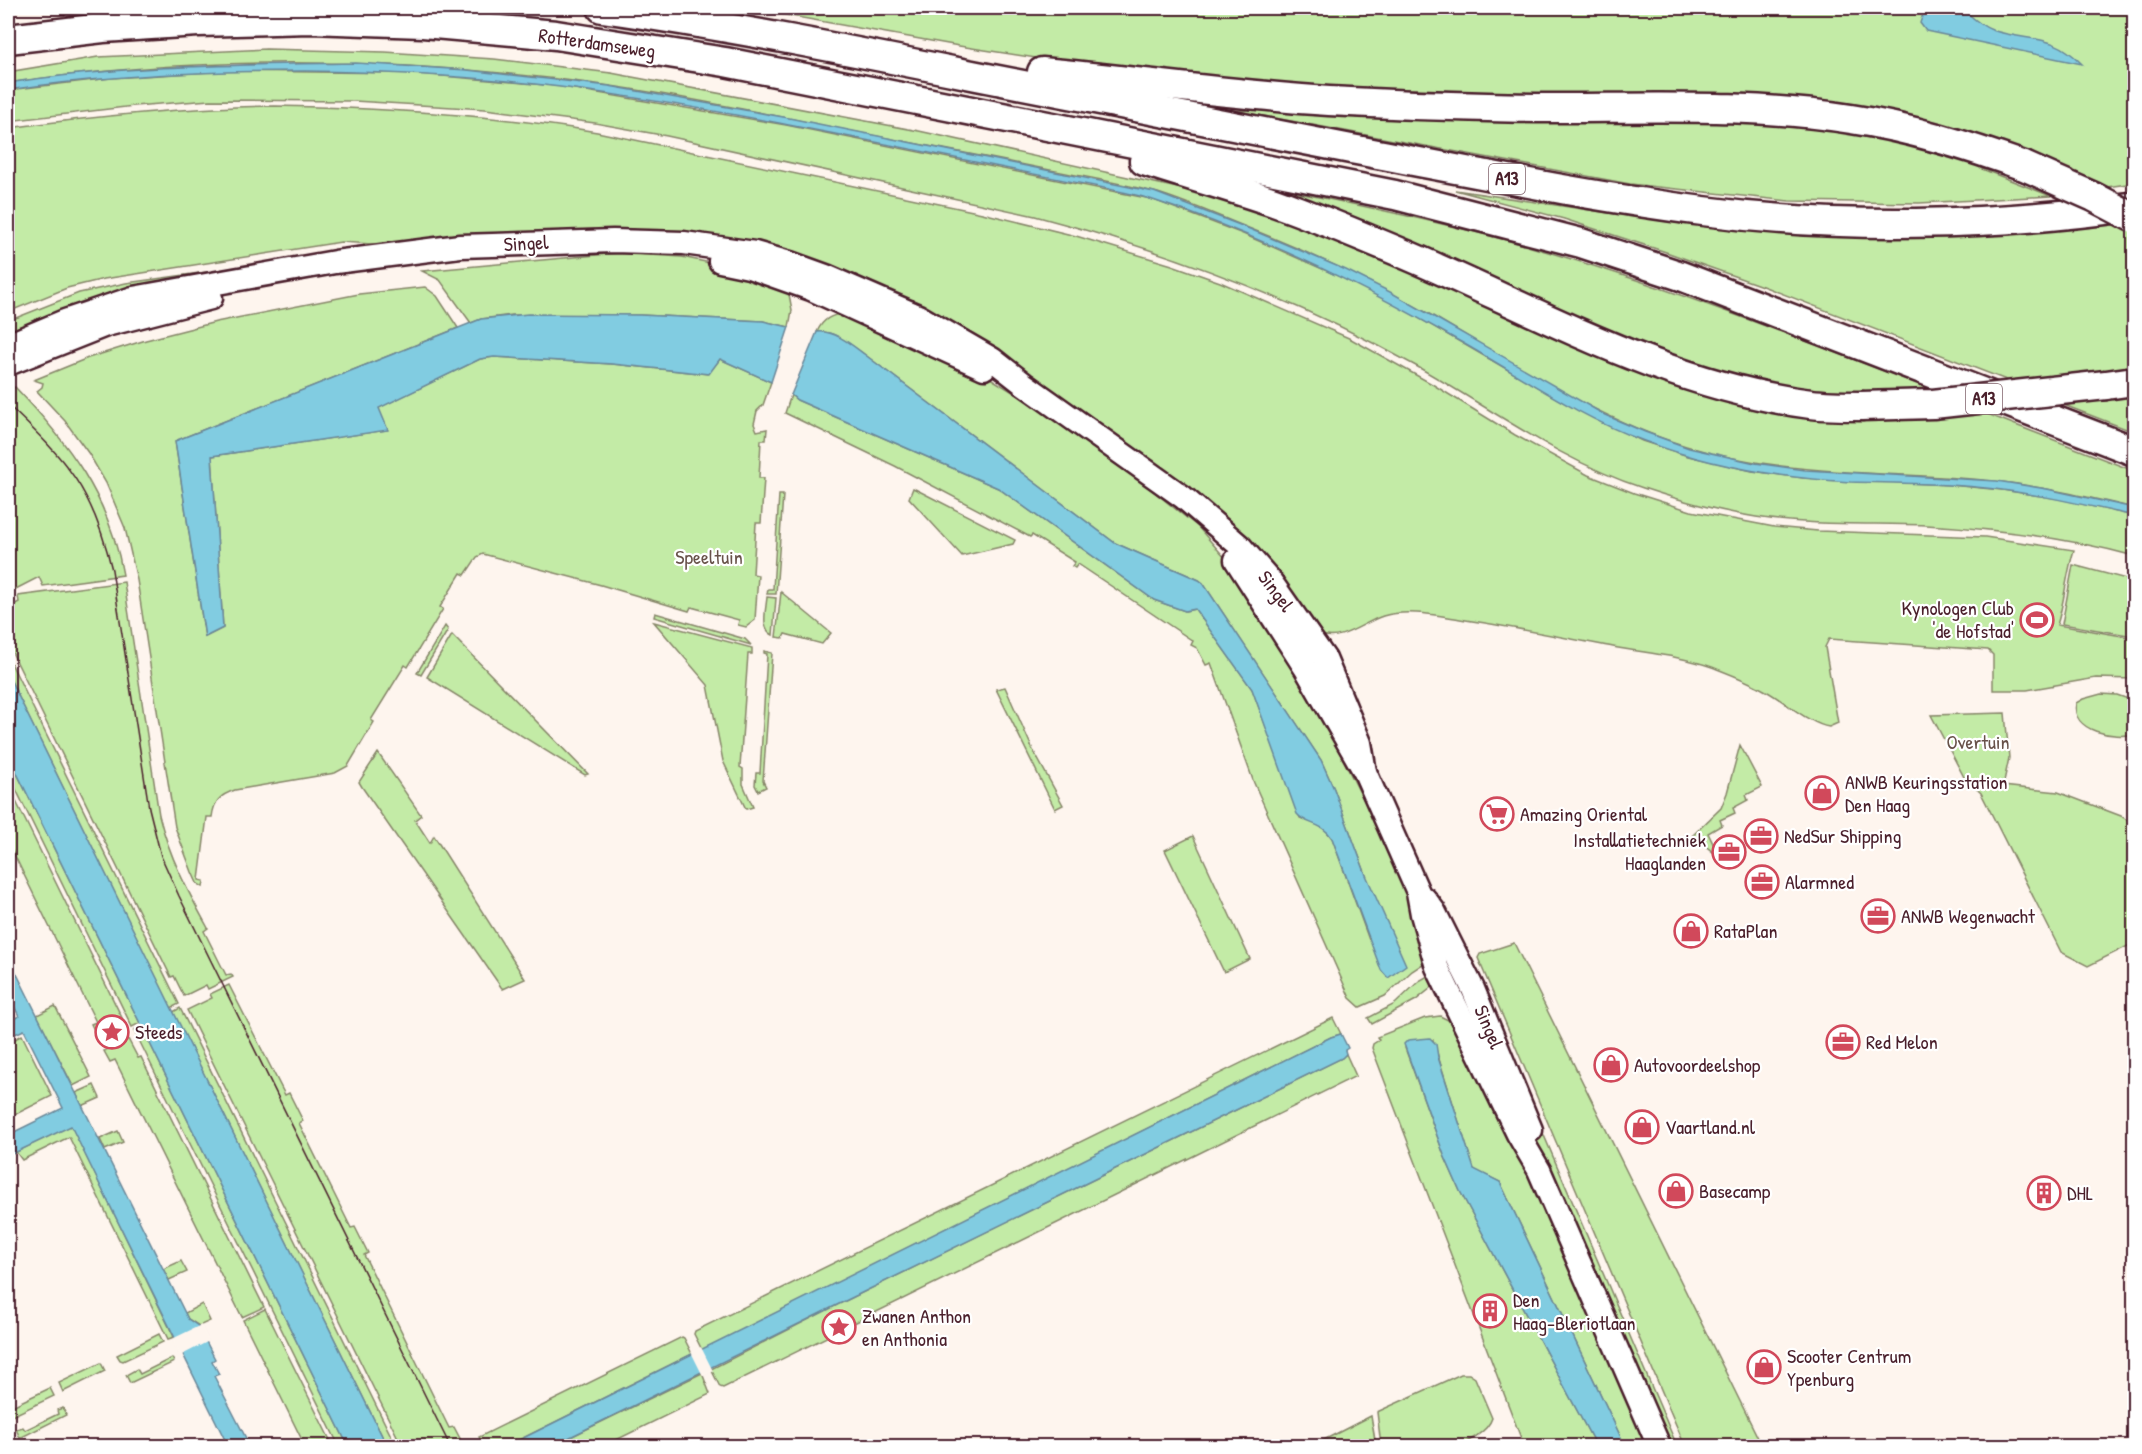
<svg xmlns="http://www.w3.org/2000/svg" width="2142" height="1454" viewBox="0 0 2142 1454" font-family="'Patrick Hand',sans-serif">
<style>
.green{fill:#c3eba6;stroke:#868568;stroke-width:1.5}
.water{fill:#81cce1;stroke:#6b8798;stroke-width:1.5}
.pier{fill:#fef5ee}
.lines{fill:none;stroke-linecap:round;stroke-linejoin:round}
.secondary-casing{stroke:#4a1f2b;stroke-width:27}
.highway-casing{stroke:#4a1f2b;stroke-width:33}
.secondary{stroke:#fff;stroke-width:22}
.highway{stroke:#fff;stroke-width:28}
.tram{stroke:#4a1f2b;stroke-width:1.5}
.highway-bridge-casing{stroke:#4a1f2b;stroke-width:33;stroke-linecap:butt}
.highway-bridge{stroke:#fff;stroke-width:28}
.labels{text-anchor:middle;stroke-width:4.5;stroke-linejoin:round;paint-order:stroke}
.shield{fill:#fff;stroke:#80626b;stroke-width:1.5}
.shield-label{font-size:18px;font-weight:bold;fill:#4a1f2b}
.street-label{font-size:20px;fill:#4a1f2b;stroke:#fff}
.park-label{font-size:20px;fill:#68524a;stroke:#fff}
.poi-label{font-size:20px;fill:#4a1f2b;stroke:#fff;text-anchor:start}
</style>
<rect width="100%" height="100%" fill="#fef5ee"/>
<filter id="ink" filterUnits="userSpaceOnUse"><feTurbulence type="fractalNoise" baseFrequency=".0167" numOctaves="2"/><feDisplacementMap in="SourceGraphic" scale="12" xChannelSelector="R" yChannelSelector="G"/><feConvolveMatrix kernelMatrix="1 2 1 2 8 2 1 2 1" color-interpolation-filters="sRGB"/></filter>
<g filter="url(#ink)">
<g class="green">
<polygon points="746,8 2134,8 2134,183 2100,188 1980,139 1125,72 959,46"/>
<path d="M266,49L385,52L494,59L611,73L919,131L1191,191L1254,210L1358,248L1636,371L1977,410L2134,471V508C2088,497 2041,486 1993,481C1890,471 1786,477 1686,446C1594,418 1514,363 1431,315C1376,284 1320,257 1261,233C1227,220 1193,204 1158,193C1123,183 1086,177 1050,170C992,158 934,147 876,136C785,118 695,98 604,85C407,58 205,54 8,83V72L98,57Z"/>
<path d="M226,71L408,73L557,86L786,125L1151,199L1243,234L1343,278L1388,300L1565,403L1642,441L1688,456L1752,471L1803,478L1950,485L2002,490L2060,499L2134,516V556C2066,537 1996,529 1926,525C1869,523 1813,526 1756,517C1718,511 1679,500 1643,488C1560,461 1491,408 1416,366C1296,299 1168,251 1035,216L667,136L595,123L485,109L354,101L210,100L134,106L8,121V90L111,78Z"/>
<path d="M275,106C383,108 490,114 597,132L982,213L1076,236L1172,265L1220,282L1351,339L1432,384L1515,435L1588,475L1634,493L1691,511L1774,527L1818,531L1985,537L2074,550C2066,575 2065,600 2057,625L2134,638V679L2096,678L2027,690H1993V655L1988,650L1829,639L1825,647L1838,723L1829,727C1811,725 1783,700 1766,691C1749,681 1730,674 1712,667C1681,656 1646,653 1613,647C1562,637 1512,627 1460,619C1435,615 1408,609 1383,616C1364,622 1339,644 1320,634L1178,482L1082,410L1023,371L751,247H417L341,242L104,279L67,288L8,312V128C97,116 185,107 275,106Z"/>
<polygon points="1232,110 1548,116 1835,124 1954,150 1982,169 2051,196 1919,203 1789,201 1630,184"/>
<path d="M1220,177C1319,197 1419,216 1517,243C1659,283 1796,337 1933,390L1842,391L1762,384L1681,364Z"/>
<polygon points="1455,190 1683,224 1805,233 2111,218 2134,230 2134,371 2014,383 1765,287 1666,252 1564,219"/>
<polygon points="619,253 682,257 715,264 788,289 792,310 789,327 763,321 640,315 512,315 481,319 471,323 440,280 422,271"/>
<polygon points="206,272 206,281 122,291 79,304 8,332 8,321 79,293 126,283"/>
<path d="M425,287L437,296L458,328L175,441L205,637L223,628L212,456L387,430L378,408L480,359L494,357L612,364L708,374L720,359L771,382L763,405L757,411L754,424L757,431L767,429L766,440H761L759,478H764L761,523H756L753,574L758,575L755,620L746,627L738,625L739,620L691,607L689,611L601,585L483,554L477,557L465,575L461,573L440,607L443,609L408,667L405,665L371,720L374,722L348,766L335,773L235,790C220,795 214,801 212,817H207L199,880L204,881L203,887L197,883L192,872L175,827L137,580L125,528L106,483L89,454L65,421L37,391L42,387L43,383L34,380L88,358L146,340L216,322L359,294Z"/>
<path d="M846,312L987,376L1032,404L1107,454L1198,527L1226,559L1308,690L1405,882L1426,962L1412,971L1385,996L1360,1007L1350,998L1254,783L1211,663L1206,665L1197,648L1191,645L1193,641L1078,564L1075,568L1072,566L1075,562L1032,535L1030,537L895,466L785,413L791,395L797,400L998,488L1154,600L1185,611L1195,609L1252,689L1300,818L1323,827L1332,838L1369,940L1366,875L1334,789L1321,760L1203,583L1199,580L1115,543L864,354C851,345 834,330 817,332C823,318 831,316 846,312Z"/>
<path d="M15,387C68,442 110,498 123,575L43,586L39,577L8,593V391Z"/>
<polygon points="2134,396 2134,432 2064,405"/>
<polygon points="913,488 1015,540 1013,544 962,556 909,498"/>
<polygon points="779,495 783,495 776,594 767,594 768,589 773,589"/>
<polygon points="2073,565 2134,581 2134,636 2062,624"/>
<path d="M124,582L159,815C169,856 188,892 208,928L204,931L226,975L231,974L233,977L208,989L206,985L184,996L174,976L171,977L8,644L9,641L8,637V608L19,602L18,596Z"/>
<polygon points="781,592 831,633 822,644 785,634 783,638 776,637"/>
<path d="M767,597L776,598L773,635C760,629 766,610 767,597Z"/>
<polygon points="655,613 745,639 751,645 654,617"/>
<polygon points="654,622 752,648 752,654 748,654 740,767 743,769 743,784 753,807 746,809 723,761 708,685"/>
<polygon points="445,626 448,630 421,675 417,673"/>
<polygon points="452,635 588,774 585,775 427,677"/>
<polygon points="764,651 772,653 763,781 766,787 758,791 755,785 756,773 760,773 767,654 764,653"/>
<polygon points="8,657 179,1004 171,1008 8,675"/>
<polygon points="1005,687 1033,750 1063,805 1055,809 996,689"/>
<path d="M2101,694L2117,695L2134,701V734C2116,739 2070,732 2076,703L2083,699Z"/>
<polygon points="2005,713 2009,758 2003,786 2058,792 2121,816 2134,825 2134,943 2088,966 2061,952 1981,793 1964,777 1931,715"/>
<polygon points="1740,745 1762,787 1746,795 1748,800 1733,808 1735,813 1720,820 1722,825 1708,833 1720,858 1703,844 1690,838 1721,808 1727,793"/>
<polygon points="378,753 421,815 415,820 430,843 434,836 525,979 503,989 501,987 362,787 359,782"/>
<polygon points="8,755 140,1023 132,1027 8,773"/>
<polygon points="8,785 125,1024 98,1038 91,1024 96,1022 8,842"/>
<polygon points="1193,836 1250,959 1224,972 1165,850"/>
<polygon points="1514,943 1762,1446 1685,1446 1478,958 1480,954"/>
<polygon points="1433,973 1438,974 1431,988 1416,1000 1372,1024 1368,1018 1395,1004 1419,981"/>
<polygon points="229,985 285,1095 289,1093 303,1121 299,1123 351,1228 355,1227 368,1253 364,1255 449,1428 454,1427 464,1446 402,1446 187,1010 212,998 210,994"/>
<polygon points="55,1006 91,1077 73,1086 37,1015"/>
<polygon points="180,1008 396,1446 387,1446 173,1012"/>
<polygon points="1440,1016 1456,1024 1519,1146 1650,1446 1625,1446 1500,1182 1474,1170 1433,1040 1405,1048 1444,1155 1460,1191 1596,1446 1524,1446 1372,1048 1373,1044 1379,1040 1377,1037 1425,1018"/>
<polygon points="1333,1018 1341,1034 1331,1037 702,1350 694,1334 695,1331"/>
<polygon points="142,1027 348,1446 339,1446 134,1030"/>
<polygon points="1498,1028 1677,1446 1667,1446 1545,1164"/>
<polygon points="22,1035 52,1096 8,1118 8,1043"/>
<polygon points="128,1039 138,1058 141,1057 264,1307 242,1317 115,1060 110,1062 104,1051"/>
<polygon points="1346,1054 1356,1076 842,1329 840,1324 837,1326 839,1331 723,1388 720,1387 711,1369 839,1304 1342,1058"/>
<polygon points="94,1085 100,1098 82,1106 76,1093"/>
<polygon points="71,1125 174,1337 168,1339 69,1137 22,1160 16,1152"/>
<polygon points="118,1131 123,1142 105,1150 100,1139"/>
<polygon points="181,1261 187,1272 169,1280 163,1269"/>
<polygon points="202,1304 210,1321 199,1326 188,1319 185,1313"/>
<polygon points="265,1309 333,1446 305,1446 243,1320"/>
<polygon points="159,1334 163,1342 123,1361 120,1360 117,1355"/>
<polygon points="682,1337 684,1338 692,1354 507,1446 484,1446 479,1437"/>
<polygon points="172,1358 174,1362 130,1383 126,1375 137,1369 140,1374"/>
<polygon points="101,1363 105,1371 63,1392 59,1383"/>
<polygon points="702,1373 710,1394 604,1446 552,1446"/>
<path d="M1461,1374H1469L1475,1378L1492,1418C1488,1431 1467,1444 1454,1446C1446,1448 1437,1447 1429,1446L1439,1440L1427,1446H1381L1377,1412Z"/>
<polygon points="50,1388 54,1396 10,1417 8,1408"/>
<polygon points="63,1408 66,1415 20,1438 16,1429 23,1427 25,1430 58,1414 57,1410"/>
<polygon points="1371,1416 1376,1446 1312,1446"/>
</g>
<g class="water">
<path d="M1928,8H1962C1971,16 1979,25 1992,30C2029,43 2051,31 2082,64L1926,31L1920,23L1924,11Z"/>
<path d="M356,63L467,70L609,86L789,118L1154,192L1245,227L1346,270L1392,293L1605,415L1645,432L1689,448L1755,463L1805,470L1997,481L2047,489L2134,508V516C2073,502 2012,488 1949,485C1916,483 1883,483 1850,482C1780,478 1710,466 1644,441C1578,417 1520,375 1459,341C1362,285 1260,235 1153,200C1136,194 1117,191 1099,187C920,152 741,111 560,87C476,76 391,72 306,71C206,71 106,75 8,90V83C123,65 240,65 356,63Z"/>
<polygon points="528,314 640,315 763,321 789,327 771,382 720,359 709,374 612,364 494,357 480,359 379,408 388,430 212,456 223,628 205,637 175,441 481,319"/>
<path d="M817,332C834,330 851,344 864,354L1115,543L1199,580L1203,583L1321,760L1334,789L1366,875L1406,965L1388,978L1381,970L1332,838C1321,821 1307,826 1297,814L1252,689L1195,609L1185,611L1154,600L998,488L797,400L791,395Z"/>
<polygon points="8,675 387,1446 348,1446 8,755"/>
<polygon points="8,956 188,1319 198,1326 215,1359 212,1361 219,1374 214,1376 250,1446 228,1446 71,1126 8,1156 8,1135 63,1108 24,1030 8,1037 8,1022 19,1016 8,994"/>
<polygon points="1341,1034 1348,1048 1345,1050 1346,1054 1342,1058 839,1304 552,1446 507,1446 1331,1037"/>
<polygon points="1430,1038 1436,1044 1438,1057 1474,1169 1500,1182 1625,1446 1596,1446 1460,1191 1444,1155 1404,1044 1408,1040"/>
</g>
<g class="pier">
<polygon points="201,1325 209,1341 180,1356 172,1339"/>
<polygon points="701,1347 713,1371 703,1376 691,1352"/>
</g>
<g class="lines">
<defs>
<g id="secondary">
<polyline points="720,261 749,267 811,289 984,368"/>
<polyline points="8,345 65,321 133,298 335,262 460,246 613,241 684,243 755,253 790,263 826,276 918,316 992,359 1024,384 1183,497 1240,546 1269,579 1325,659 1360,743 1365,772"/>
<polyline points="8,364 106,325 211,298"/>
<polyline points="1236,560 1306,669 1365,772 1418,892 1422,914 1437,967 1518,1134 1539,1170 1659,1446"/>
<polyline points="1425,899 1434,911 1473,989 1531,1130"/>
</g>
<g id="highway">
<path d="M602,8C728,26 853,51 977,76C1102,100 1226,125 1351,149C1468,171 1585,196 1703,211C1839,229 1993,226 2129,207"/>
<polyline points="8,39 103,28 198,22 310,19 423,23 556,35 725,62 1395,195 1581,243 1681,276 2134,451"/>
<path d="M1042,72C1138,81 1233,95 1329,101C1382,104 1435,106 1488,107C1609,111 1731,100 1851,119C1911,128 1968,146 2024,166"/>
<path d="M1144,161C1187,175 1231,187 1274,202C1319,218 1364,237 1409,256C1540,312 1667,386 1811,404C1827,406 1844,406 1861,406"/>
<polyline points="2106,385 2134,381"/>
</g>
</defs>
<use href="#secondary" class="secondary-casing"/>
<use href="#highway" class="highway-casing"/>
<use href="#secondary" class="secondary"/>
<use href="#highway" class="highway"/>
<path class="tram" d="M8,405C67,461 93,489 112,570L149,808L161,856L179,896L450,1446"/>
<defs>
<g id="highway-bridge">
<polyline points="2024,166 2094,197 2134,218"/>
<polyline points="1861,406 1933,404 2106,385"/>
</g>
</defs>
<use href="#highway-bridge" class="highway-bridge-casing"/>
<use href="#highway-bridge" class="highway-bridge"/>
</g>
</g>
<defs>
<symbol id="stadium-ring" viewBox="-11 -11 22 22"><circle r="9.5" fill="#fff" stroke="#d1495b" stroke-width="1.5"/><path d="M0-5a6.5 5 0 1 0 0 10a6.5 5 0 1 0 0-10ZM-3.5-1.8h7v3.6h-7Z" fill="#d1495b"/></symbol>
<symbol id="shop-ring" viewBox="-11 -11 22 22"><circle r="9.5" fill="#fff" stroke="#d1495b" stroke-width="1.5"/><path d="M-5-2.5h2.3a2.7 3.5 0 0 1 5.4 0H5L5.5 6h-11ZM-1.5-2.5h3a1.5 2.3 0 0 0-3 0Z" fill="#d1495b"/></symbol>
<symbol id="supermarket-ring" viewBox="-11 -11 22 22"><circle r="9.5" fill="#fff" stroke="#d1495b" stroke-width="1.5"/><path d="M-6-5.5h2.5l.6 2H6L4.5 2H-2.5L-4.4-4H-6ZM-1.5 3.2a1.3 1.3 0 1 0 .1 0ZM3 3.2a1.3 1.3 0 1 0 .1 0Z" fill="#d1495b"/></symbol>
<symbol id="office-ring" viewBox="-11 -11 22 22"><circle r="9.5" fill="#fff" stroke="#d1495b" stroke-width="1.5"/><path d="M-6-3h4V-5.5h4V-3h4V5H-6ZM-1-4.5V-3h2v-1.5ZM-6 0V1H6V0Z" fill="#d1495b"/></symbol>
<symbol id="sight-ring" viewBox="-11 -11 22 22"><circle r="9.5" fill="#fff" stroke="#d1495b" stroke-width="1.5"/><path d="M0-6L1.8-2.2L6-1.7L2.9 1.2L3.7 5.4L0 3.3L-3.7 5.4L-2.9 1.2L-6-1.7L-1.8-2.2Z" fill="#d1495b"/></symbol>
<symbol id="building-ring" viewBox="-11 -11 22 22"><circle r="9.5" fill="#fff" stroke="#d1495b" stroke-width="1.5"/><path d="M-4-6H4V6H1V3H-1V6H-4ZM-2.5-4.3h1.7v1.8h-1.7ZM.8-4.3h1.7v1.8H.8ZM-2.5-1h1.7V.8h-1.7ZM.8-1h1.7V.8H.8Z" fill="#d1495b"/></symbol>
</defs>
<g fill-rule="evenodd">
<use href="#stadium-ring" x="2018" y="601" width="38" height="38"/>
<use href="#shop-ring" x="1803" y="774" width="38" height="38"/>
<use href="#supermarket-ring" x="1478" y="795" width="38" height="38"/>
<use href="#office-ring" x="1742" y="817" width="38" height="38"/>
<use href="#office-ring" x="1710" y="833" width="38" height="38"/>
<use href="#office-ring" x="1743" y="863" width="38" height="38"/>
<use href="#office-ring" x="1859" y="897" width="38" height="38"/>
<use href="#shop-ring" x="1672" y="912" width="38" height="38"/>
<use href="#sight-ring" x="93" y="1013" width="38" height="38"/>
<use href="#office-ring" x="1824" y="1023" width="38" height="38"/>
<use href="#shop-ring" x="1592" y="1046" width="38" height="38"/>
<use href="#shop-ring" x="1623" y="1108" width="38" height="38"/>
<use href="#shop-ring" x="1657" y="1172" width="38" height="38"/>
<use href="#building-ring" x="2025" y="1174" width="38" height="38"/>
<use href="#building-ring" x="1471" y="1292" width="38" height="38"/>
<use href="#sight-ring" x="820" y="1308" width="38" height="38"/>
<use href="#shop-ring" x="1745" y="1348" width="38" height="38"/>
</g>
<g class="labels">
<g class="shield">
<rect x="1489" y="164" width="36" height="30" rx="4.5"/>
<rect x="1966" y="384" width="36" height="30" rx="4.5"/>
</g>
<g class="shield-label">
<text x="1507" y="185">A13</text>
<text x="1984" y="405">A13</text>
</g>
<g class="street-label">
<text transform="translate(597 43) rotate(8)" y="7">Rotterdamseweg</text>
<text transform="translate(526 243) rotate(-3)" y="7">Singel</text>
<text transform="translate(1276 591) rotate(53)" y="7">Singel</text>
<text transform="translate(1489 1027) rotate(67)" y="7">Singel</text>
</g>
<g class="park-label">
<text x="709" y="564">Speeltuin</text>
<text x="1978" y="749">Overtuin</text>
</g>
<g class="poi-label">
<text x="2014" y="615" text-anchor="end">Kynologen Club<tspan x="2014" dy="23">'de Hofstad'</tspan></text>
<text x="1845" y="789">ANWB Keuringsstation<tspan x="1845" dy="23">Den Haag</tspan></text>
<text x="1520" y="821">Amazing Oriental</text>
<text x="1784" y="843">NedSur Shipping</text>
<text x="1706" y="847" text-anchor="end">Installatietechniek<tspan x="1706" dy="23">Haaglanden</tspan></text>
<text x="1785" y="889">Alarmned</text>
<text x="1901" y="923">ANWB Wegenwacht</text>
<text x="1714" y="938">RataPlan</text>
<text x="135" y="1039">Steeds</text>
<text x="1866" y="1049">Red Melon</text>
<text x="1634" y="1072">Autovoordeelshop</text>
<text x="1665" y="1134">Vaartland.nl</text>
<text x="1699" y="1198">Basecamp</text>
<text x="2067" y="1200">DHL</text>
<text x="1513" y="1307">Den<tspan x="1513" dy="23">Haag-Bleriotlaan</tspan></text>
<text x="862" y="1323">Zwanen Anthon<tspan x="862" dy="23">en Anthonia</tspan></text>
<text x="1787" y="1363">Scooter Centrum<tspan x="1787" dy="23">Ypenburg</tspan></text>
</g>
</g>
<rect width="2142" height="1454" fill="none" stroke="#fff" stroke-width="30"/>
<rect x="15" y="15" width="2112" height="1424" fill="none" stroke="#4a1f2b" stroke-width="2" filter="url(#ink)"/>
</svg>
